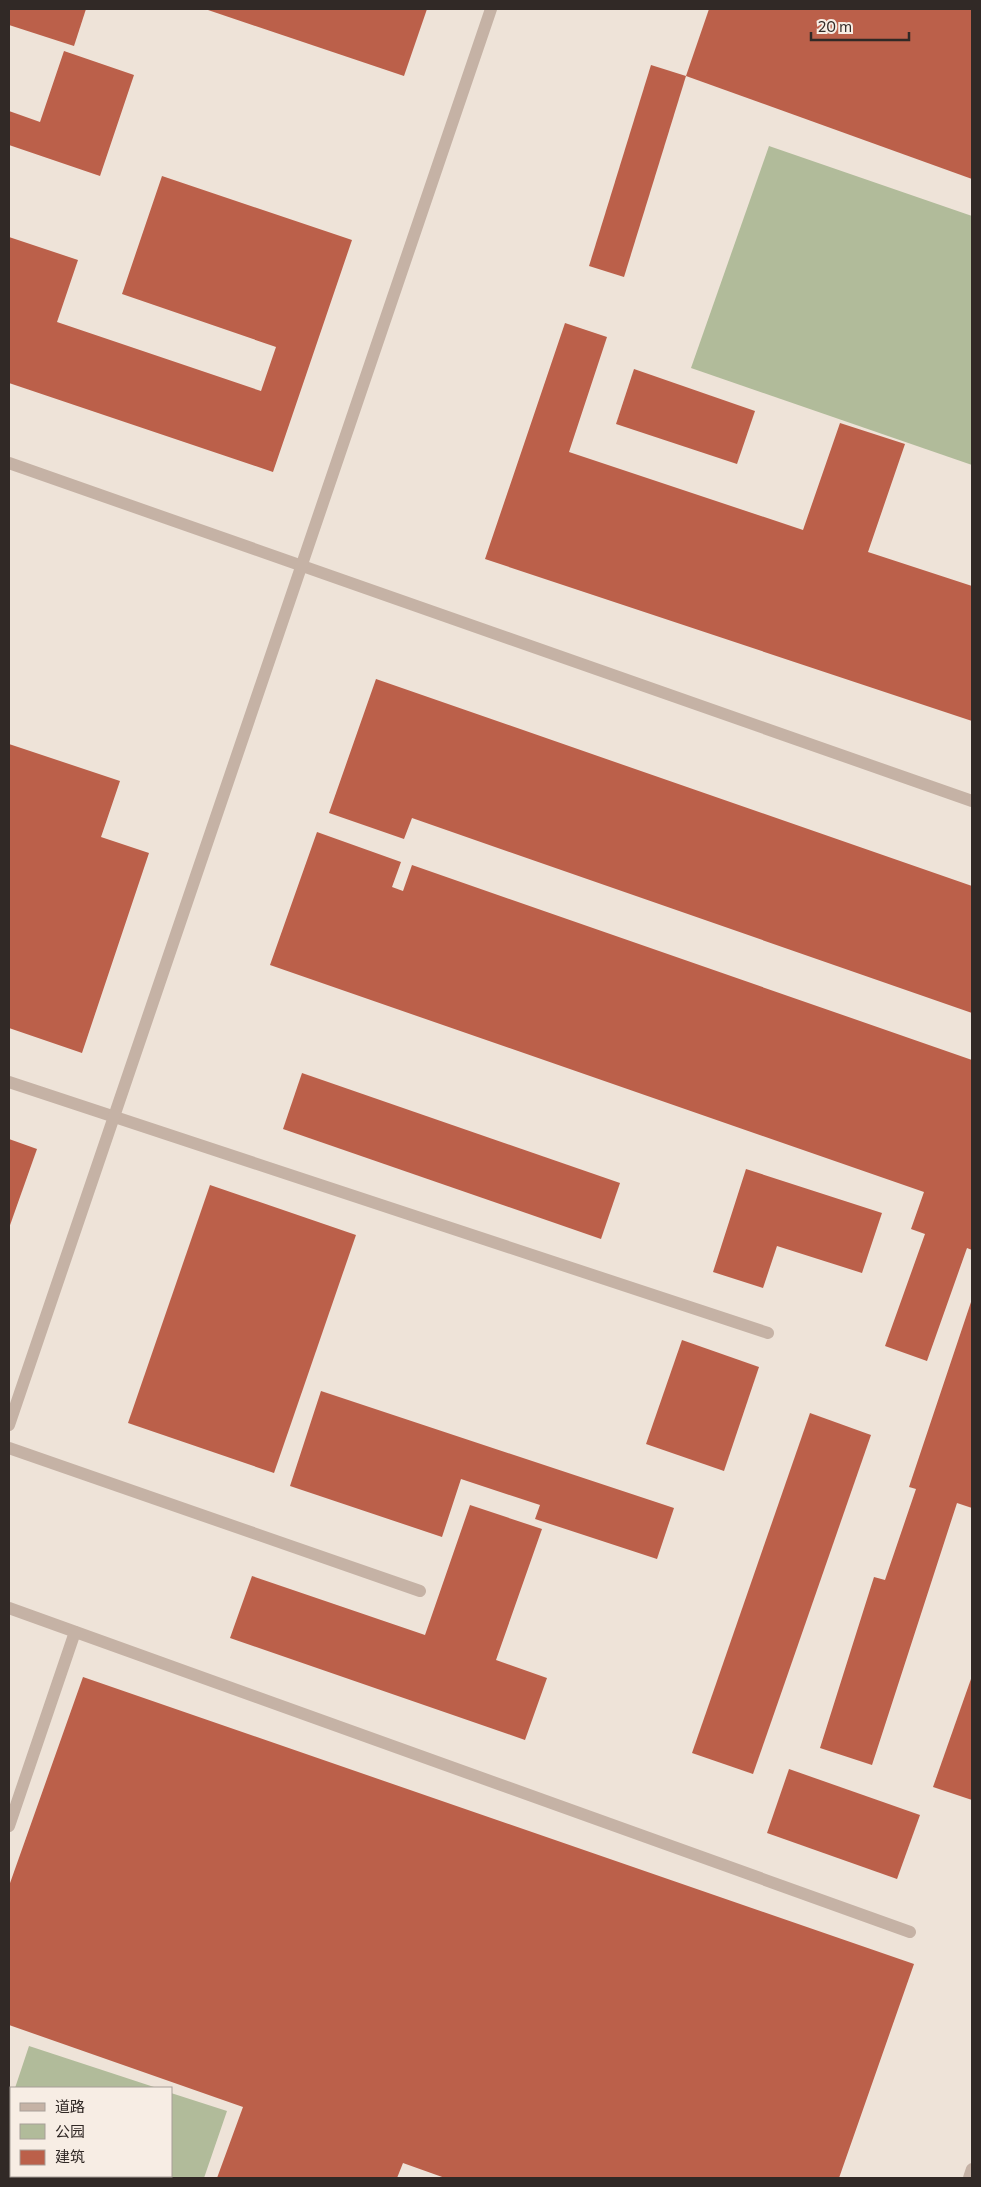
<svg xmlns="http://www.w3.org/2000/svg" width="981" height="2187" viewBox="0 0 981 2187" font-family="Commissioner,'Noto Sans SC',sans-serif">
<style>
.green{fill:#b1bb9a}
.building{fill:#bb604a}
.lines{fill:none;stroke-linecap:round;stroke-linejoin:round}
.lane{stroke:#c5b2a5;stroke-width:12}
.street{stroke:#c5b2a5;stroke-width:12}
</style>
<rect width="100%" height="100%" fill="#eee3d8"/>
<g class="green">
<polygon points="769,146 972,216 972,465 691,368"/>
<polygon points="29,2046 157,2088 15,2088"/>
<polygon points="171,2093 227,2111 204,2178 9,2178 9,2107 11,2099 11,2176 171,2176"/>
</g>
<g class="building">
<polygon points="9,9 86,9 74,46 9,25"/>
<polygon points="205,9 427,9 404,76"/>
<polygon points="709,9 972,9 972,179 686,76"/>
<polygon points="64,51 134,75 100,176 9,145 9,111 40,122"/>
<polygon points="651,65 686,76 624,277 589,266"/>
<polygon points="162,176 352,240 273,472 9,383 9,237 78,260 57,322 261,391 276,347 122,294"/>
<polygon points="565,323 607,337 569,452 803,530 840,423 905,444 868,552 972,586 972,721 485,559"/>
<polygon points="634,369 755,411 737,464 616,424"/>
<polygon points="376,679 972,886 972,1013 412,818 404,839 329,813"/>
<polygon points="9,744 120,781 101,837 149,853 82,1053 9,1028"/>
<polygon points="317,832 401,862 392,887 403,891 412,865 972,1060 972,1250 967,1248 927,1361 885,1346 925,1234 911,1229 924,1192 270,965"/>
<polygon points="302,1073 620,1183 601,1239 283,1129"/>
<polygon points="9,1139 37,1149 9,1228"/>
<polygon points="746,1169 882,1213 862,1273 777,1246 763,1288 713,1272"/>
<polygon points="210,1185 356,1235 274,1473 128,1423"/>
<polygon points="972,1299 972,1508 957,1503 872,1765 820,1748 874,1577 885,1580 916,1489 909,1487"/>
<polygon points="682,1340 759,1367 724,1471 646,1444"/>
<polygon points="321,1391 674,1508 657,1559 535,1519 540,1505 461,1479 442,1537 290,1486"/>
<polygon points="810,1413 871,1435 753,1774 692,1753"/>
<polygon points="470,1505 542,1529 496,1660 547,1678 525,1740 230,1638 252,1576 425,1635"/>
<polygon points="972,1676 972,1800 933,1787"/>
<polygon points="83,1677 914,1964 839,2178 445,2178 403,2163 397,2178 217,2178 243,2107 9,2025 9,1886"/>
<polygon points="789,1769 920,1815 897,1879 767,1833"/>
</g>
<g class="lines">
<g class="lane">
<polyline points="9,463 972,801"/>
<polyline points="9,1082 768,1333"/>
<polyline points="9,1425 491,9"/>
<polyline points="9,1448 420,1591"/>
<polyline points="9,1608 910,1932"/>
<polyline points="9,1826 75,1632"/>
</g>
<polyline class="street" points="969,2178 972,2169"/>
</g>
<rect width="981" height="2187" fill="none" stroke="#312926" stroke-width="20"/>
<rect x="10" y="2087" width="162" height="90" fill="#f7ede4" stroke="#a89f98"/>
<rect x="20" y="2103" width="25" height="8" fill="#c5b2a5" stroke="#a89f98"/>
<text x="55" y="2112" font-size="15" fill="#312926">道路</text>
<rect x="20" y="2124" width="25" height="15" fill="#b1bb9a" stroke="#a89f98"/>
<text x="55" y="2137" font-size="15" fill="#312926">公园</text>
<rect x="20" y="2150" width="25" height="15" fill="#bb604a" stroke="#a89f98"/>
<text x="55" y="2162" font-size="15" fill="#312926">建筑</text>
<path d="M811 32v8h98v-8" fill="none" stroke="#312926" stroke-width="2.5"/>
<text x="818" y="32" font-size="15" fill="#312926" stroke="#f7ede4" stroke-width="4" paint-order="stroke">20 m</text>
</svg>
